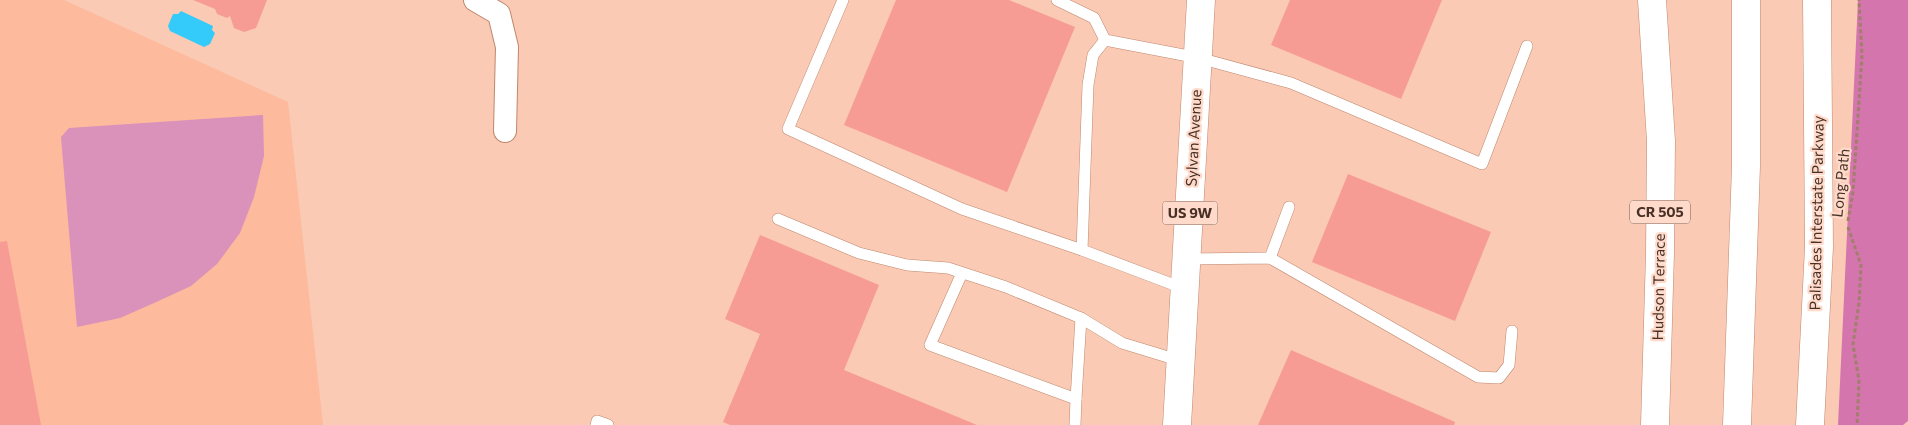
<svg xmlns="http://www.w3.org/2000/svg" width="1908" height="425" viewBox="0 0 1908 425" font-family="Commissioner,sans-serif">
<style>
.built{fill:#fdba9c}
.green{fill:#da91ba}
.forest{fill:#d575ae}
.water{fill:#34cbfb}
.building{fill:#f79c95}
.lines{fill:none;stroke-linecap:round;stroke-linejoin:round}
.lane-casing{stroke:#bf876e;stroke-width:12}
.street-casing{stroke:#bf876e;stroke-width:24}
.primary-casing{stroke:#bf876e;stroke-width:29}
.highway-casing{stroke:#bf876e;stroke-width:29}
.path{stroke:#a27e6d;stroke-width:3;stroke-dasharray:4 2.5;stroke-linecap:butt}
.lane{stroke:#fff;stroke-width:11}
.street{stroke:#fff;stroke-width:22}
.primary{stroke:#fff;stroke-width:28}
.highway{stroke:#fff;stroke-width:28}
.labels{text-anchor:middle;stroke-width:4.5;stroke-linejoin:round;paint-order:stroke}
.shield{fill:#ffdaca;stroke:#7e6356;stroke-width:1}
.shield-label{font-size:14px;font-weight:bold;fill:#473025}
.street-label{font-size:15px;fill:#473025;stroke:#ffdaca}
</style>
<rect width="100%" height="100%" fill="#facab4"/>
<polygon class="built" points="0,0 64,0 288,102 323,425 0,425"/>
<polygon class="green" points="263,115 264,156 254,197 240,233 217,264 191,286 154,303 120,318 77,327 61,137 69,128"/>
<polygon class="forest" points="1858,0 1908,0 1908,421 1903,425 1838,425"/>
<polygon class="water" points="181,11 213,26 212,30 215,33 210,44 204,47 170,31 168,26 173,14 178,14"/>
<g class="building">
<polygon points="193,0 267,0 256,28 244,32 234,28 230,16 227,18 217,14 215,9"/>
<polygon points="896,0 1009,0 1075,27 1007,192 844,125"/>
<polygon points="1290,0 1442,0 1401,99 1271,45"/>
<polygon points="1348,174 1491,232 1455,321 1312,262"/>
<polygon points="760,235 879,285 844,370 977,425 730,425 723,422 760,334 725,319"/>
<polygon points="7,241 41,425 0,425 0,242"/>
<polygon points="1291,350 1455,422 1454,425 1258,425"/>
</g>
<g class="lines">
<defs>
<g id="lane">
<polyline points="843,0 788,129 962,209 1082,250 1185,289"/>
<polyline points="1057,0 1094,18 1105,40 1199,58 1291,83 1482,164 1527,46"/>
<polyline points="778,219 859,253 907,265 948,268 1006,287 1081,318 1122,343 1181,361"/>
<polyline points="1082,250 1088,85 1093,55 1105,40"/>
<polyline points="1270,258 1289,207"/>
<polyline points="1187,259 1270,258 1478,377 1499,378 1509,365 1512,331"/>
<polyline points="962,273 930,345 1076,399 1075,425"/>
<polyline points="1076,399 1081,318"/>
<polyline points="596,425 597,421 608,425"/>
</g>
<polyline id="street" points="475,0 499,14 507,47 505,131"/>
<g id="primary">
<polyline points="1652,0 1661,141 1660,253 1655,425"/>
<polyline points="1177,425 1201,0"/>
</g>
<g id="highway">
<polyline points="1737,425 1746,166 1746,0"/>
<polyline points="1810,425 1819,247 1817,0"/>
</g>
</defs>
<use href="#lane" class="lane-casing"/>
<use href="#street" class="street-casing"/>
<use href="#primary" class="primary-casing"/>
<use href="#highway" class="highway-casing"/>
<g class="path">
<polyline points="1848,221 1853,192 1862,56 1859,0"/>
<polyline points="1848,227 1861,265 1859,303 1853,344 1859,381 1857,425"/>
</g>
<use href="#lane" class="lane"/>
<use href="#street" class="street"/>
<use href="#primary" class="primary"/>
<use href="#highway" class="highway"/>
</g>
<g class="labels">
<g class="shield">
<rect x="1630" y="200.5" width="60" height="23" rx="4"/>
<rect x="1162.5" y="201.5" width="55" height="23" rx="4"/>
</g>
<g class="shield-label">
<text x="1660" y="217">CR 505</text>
<text x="1190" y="218">US 9W</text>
</g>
<g class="street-label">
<text transform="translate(1194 138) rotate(-87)" y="5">Sylvan Avenue</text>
<text transform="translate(1841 183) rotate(-84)" y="5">Long Path</text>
<text transform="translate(1817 213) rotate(-89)" y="5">Palisades Interstate Parkway</text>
<text transform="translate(1659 287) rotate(-89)" y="5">Hudson Terrace</text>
</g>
</g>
</svg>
